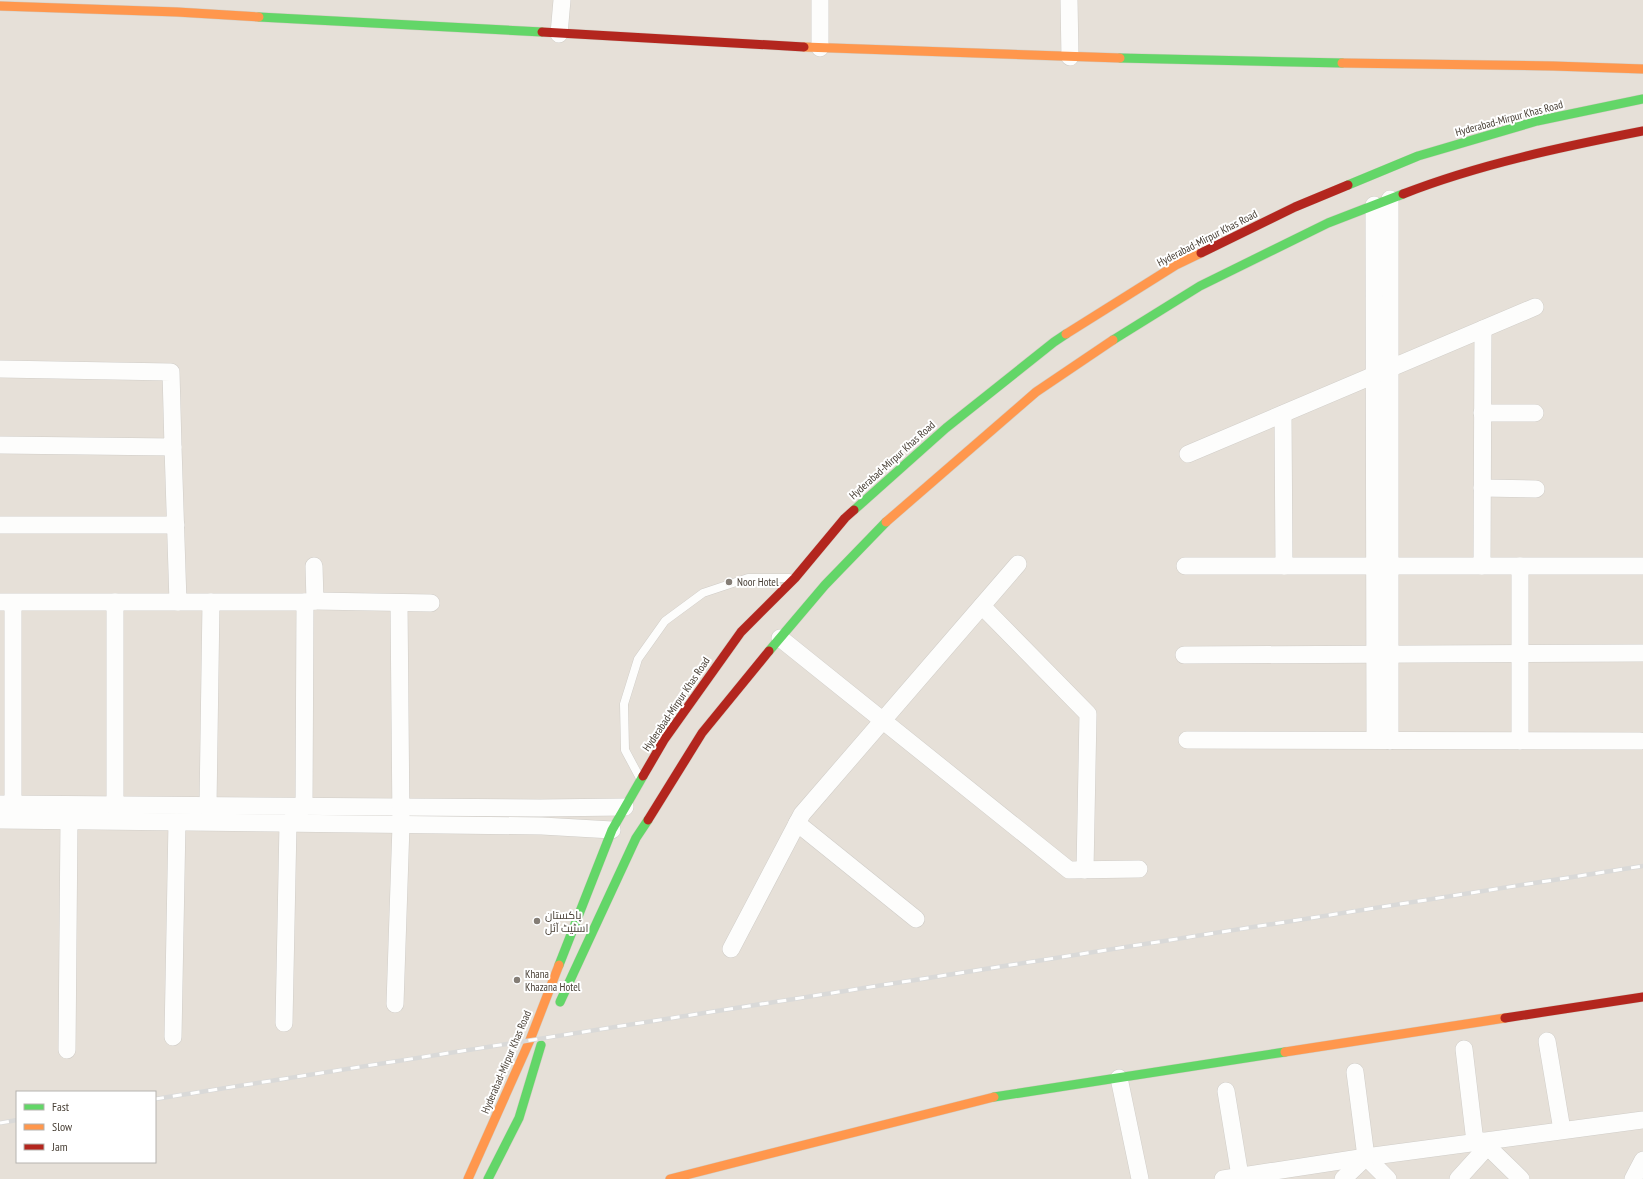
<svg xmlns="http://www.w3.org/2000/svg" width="1643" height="1179" viewBox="0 0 1643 1179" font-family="'PT Sans Narrow',Cairo,sans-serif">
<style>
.residential{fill:#e6e0d8;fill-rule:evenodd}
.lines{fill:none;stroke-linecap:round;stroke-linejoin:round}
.lane-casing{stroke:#d0cdc8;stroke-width:9}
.street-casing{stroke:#d0cdc8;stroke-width:18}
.fast-casing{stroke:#d3cdc3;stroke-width:10}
.slow-casing{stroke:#d3cdc3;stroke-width:10}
.jam-casing{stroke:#d3cdc3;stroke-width:10}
.lane{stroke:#fdfdfc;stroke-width:8}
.street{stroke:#fdfdfc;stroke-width:17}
.fast{stroke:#63d668;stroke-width:9}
.slow{stroke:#ff974d;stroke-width:9}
.jam{stroke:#b3261e;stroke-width:9}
.rail-casing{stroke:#d9d9d8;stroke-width:4.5}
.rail{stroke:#fff;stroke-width:3;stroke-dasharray:9;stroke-linecap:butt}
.poi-dot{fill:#847d75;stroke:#fff;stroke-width:1.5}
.labels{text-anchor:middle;stroke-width:4;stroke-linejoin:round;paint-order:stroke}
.street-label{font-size:11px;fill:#494036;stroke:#fff}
.poi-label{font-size:11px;fill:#494036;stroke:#fff;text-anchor:start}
</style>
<rect width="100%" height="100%" fill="#f2efeb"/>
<path class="residential" d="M0,0H1643V1179H0ZM17,1092H155V1162H17Z"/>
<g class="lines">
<defs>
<polyline id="lane" points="640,778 625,750 624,704 638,659 665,621 703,593 748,578 789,578"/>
<g id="street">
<polyline points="820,0 820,48"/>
<polyline points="1069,0 1070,57"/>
<polyline points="559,34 562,0"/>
<polyline points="1390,199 1390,741"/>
<polyline points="1374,205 1375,740"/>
<polyline points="0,369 171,372 173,447 0,445"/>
<polyline points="1482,413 1535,413"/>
<polyline points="1283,414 1284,566"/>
<polyline points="173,447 178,602"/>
<polyline points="1188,454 1535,307"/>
<polyline points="1482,488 1536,489"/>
<polyline points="0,525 176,525"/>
<polyline points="1185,566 1643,566"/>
<polyline points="1482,566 1483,329"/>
<polyline points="1520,566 1520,741"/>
<polyline points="315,601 431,603"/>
<polyline points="0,602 305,602"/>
<polyline points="115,602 115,805"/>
<polyline points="13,603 13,814"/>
<polyline points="982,606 1088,714 1085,870"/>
<polyline points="780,638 1069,870 1139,869"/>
<polyline points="1184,655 1643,653"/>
<polyline points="1187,740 1640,741"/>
<polyline points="0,804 540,808 625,807"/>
<polyline points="208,806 211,602"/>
<polyline points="0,820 542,826 612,830"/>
<polyline points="797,823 916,919"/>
<polyline points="731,949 802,814 1018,564"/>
<polyline points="395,1004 401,825 399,603"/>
<polyline points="284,1023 288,824 304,806 305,602 315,601 314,566"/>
<polyline points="173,1037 177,822"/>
<polyline points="1547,1041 1562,1130"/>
<polyline points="1464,1049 1475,1142"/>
<polyline points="67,1050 69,821"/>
<polyline points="1355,1072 1366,1157 1388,1179"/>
<polyline points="1119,1078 1140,1179"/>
<polyline points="1226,1091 1240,1176 1243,1179"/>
<polyline points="1482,1141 1521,1179"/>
<polyline points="1223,1179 1366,1157 1643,1120"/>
<polyline points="1343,1179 1366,1157"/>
<polyline points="1458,1179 1487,1147"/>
<polyline points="1633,1179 1643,1160"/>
</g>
<g id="fast">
<polyline points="259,17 542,32"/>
<polyline points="1120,58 1342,63"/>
<polyline points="1348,185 1418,156 1537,121 1643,99"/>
<polyline points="1113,340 1200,286 1328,223 1403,194"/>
<polyline points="854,510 946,428 1054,342 1066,334"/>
<polyline points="769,651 825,585 886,522"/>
<polyline points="559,965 612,830 643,776"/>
<polyline points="560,1002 636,838 648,820"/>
<polyline points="994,1097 1285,1052"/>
<polyline points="488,1179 519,1118 541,1045"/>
</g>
<g id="slow">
<polyline points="0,6 177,12 259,17"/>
<polyline points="804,47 1120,58"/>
<polyline points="1342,63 1553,66 1643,69"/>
<polyline points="1066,334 1176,265 1201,253"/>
<polyline points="886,522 1036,392 1113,340"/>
<polyline points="1285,1052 1505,1018"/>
<polyline points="468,1179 530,1040 559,965"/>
<polyline points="670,1179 994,1097"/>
</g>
<g id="jam">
<polyline points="542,32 804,47"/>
<path d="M1403,194C1480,164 1562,147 1643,131"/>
<polyline points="1201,253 1295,207 1348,185"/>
<polyline points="643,776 664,740 741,632 795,578 845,518 854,510"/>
<polyline points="648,820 702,733 769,651"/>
<polyline points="1505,1018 1643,997"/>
</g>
</defs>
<use href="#lane" class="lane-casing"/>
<use href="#street" class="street-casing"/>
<use href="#fast" class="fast-casing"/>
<use href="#slow" class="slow-casing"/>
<use href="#jam" class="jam-casing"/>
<use href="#lane" class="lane"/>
<use href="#street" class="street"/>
<use href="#fast" class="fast"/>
<use href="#slow" class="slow"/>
<use href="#jam" class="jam"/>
<defs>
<g id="rail">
<polyline points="155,1099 1643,866"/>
<polyline points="0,1123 17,1120"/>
</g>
</defs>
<use href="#rail" class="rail-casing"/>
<use href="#rail" class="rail"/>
</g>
<g class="poi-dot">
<circle cx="729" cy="582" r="4"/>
<circle cx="537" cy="921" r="4"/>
<circle cx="517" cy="980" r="4"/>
</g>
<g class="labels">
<g class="street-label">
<text transform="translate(1509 118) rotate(-15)" y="4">Hyderabad-Mirpur Khas Road</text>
<text transform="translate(1207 238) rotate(-27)" y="4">Hyderabad-Mirpur Khas Road</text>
<text transform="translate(892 460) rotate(-42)" y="4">Hyderabad-Mirpur Khas Road</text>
<text transform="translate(676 704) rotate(-56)" y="4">Hyderabad-Mirpur Khas Road</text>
<text transform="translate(506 1062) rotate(-67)" y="4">Hyderabad-Mirpur Khas Road</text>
</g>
<g class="poi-label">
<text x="737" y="586">Noor Hotel</text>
<text x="545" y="919">پاکستان<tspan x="545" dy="13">اسٹیٹ آئل</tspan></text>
<text x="525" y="978">Khana<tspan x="525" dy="13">Khazana Hotel</tspan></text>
</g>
</g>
<rect x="16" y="1091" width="140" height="72" fill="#ffffff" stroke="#b6b3af"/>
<rect x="24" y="1104" width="20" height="6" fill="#63d668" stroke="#b6b3af"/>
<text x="52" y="1111" font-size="12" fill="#494036">Fast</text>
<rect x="24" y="1124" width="20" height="6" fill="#ff974d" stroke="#b6b3af"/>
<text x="52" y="1131" font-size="12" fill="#494036">Slow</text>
<rect x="24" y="1144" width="20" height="6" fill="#b3261e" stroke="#b6b3af"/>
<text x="52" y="1151" font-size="12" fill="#494036">Jam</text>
</svg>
